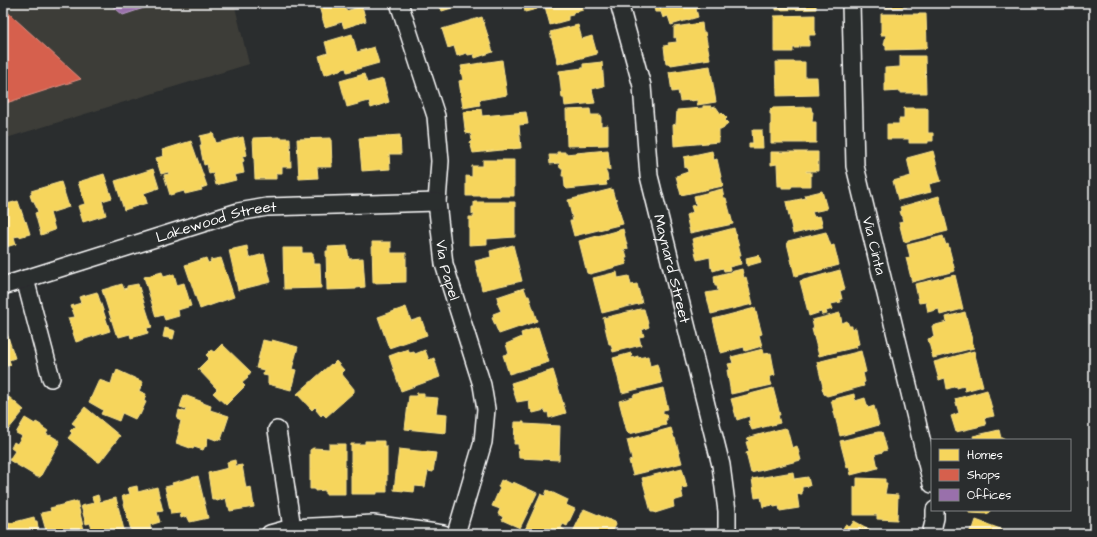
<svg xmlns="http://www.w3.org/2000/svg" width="1097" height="537" viewBox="0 0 1097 537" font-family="'Architects Daughter',sans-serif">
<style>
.built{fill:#3e3e39}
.homes{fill:#f6d55c;stroke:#f9e28d}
.shops{fill:#d6604d;stroke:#e29082}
.offices{fill:#9970ab;stroke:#b89bc4}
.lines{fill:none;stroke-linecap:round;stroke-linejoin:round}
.minor-casing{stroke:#fff;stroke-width:20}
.minor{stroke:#2a2d2e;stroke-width:17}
.labels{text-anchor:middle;stroke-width:4;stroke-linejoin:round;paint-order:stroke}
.street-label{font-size:15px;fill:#fff;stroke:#2a2d2e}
</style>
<rect width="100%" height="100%" fill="#2a2d2e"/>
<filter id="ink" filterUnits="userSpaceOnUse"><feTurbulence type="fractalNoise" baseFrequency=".025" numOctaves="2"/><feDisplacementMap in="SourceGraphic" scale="8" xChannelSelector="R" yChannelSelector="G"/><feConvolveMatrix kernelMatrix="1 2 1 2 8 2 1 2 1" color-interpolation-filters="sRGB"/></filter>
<g filter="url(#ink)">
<polygon class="built" points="3,3 234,3 249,64 3,139"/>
<g class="homes">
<polygon points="318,3 343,3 346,11 362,6 366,21 344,28 342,22 325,27"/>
<polygon points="438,3 468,3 442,11"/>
<polygon points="523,3 535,3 537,9 525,12"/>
<polygon points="544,3 581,3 583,10 572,13 573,15 568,16 568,20 550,25"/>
<polygon points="653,3 697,3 699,8 696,9 698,17 671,25 668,16 663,18 661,12 655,12"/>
<polygon points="776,3 816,3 816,9 776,10"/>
<polygon points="886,3 910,3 907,3 907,7 886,8"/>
<polygon points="881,14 926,14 927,46 925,49 886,50 886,45 884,45 886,35 881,35"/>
<polygon points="815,15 815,35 809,35 809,46 799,46 799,48 793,48 793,52 774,52 774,16"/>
<polygon points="482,17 493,52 475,58 474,54 468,55 467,53 457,56 454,46 448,48 442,29"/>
<polygon points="702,23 703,32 705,32 710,59 671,65 671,64 666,64 664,46 669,45 668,43 677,42 676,37 674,38 674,27"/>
<polygon points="578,25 582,39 592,36 597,54 558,64 550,32"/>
<polygon points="352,34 357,52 374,47 379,63 347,72 346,68 324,75 319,56 328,53 325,42"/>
<polygon points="900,56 925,56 926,93 901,93 901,91 885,92 885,68 900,67"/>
<polygon points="502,60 507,95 479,100 480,105 463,108 459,81 463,80 461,71 462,70 461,66"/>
<polygon points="602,62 604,86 592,89 595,103 565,106 564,98 562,98 559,71 583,68 583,64"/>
<polygon points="776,62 805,62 805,77 817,77 818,95 777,96"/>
<polygon points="710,66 716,102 697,105 697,100 691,101 690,100 680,101 678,91 672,92 669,72"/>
<polygon points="364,74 367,83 383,79 389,102 371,108 369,101 347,107 340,81"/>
<polygon points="703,106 711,106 711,108 716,107 721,114 722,113 727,118 725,120 728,123 723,129 719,129 719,142 674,146 673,125 676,124 677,110 703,108"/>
<polygon points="811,107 812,112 813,112 812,122 816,122 816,143 771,143 771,114 770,114 770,110 772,108"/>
<polygon points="904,108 928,108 928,133 933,133 933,141 928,141 928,143 909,143 909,139 887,139 887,124 899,124 899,119 904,119"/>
<polygon points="481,109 482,116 526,112 528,124 519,125 521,148 473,153 470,142 472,141 471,134 466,133 465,129 463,112"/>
<polygon points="590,109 591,115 601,115 601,126 608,125 608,145 567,146 566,110"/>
<polygon points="752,130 762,130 763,148 749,148 749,143 753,143"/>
<polygon points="213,133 216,143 243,137 247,155 242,156 244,161 242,162 244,173 234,175 236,180 216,185 213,173 209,174 207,164 204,165 200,146 202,146 200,136"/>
<polygon points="400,135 401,154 389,154 390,169 362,171 359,138"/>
<polygon points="280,137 280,138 290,138 291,167 282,167 282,173 276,173 276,179 255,179 253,138"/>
<polygon points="331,138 332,167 317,167 318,178 299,179 297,139"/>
<polygon points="191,141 207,186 201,188 202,190 185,194 184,191 170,195 164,175 169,174 168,172 161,174 156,158 164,156 162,150"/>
<polygon points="608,150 610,170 605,170 607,174 608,180 606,182 607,185 567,189 565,187 564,176 562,176 563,168 560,168 559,163 550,164 549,155 557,155 557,152 565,152 565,154"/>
<polygon points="712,151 714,160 717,159 723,186 681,195 676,176 688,172 687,167 685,168 684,157"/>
<polygon points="933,151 941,181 929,184 931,192 898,200 893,181 911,176 907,158"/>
<polygon points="771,152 818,152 818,171 806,171 806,172 811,172 811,186 792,186 791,188 782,188 782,186 778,186 777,164 771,165"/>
<polygon points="483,160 514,160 514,196 466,196 466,176 472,177 472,166 483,166"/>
<polygon points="153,169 159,188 144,193 147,203 124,210 115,181"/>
<polygon points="104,174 112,198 102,201 106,215 83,222 78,206 85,204 78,182"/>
<polygon points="61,182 69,207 50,213 55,230 41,235 35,213 38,212 34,201 32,201 30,195 32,194 31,191"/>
<polygon points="612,189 615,200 616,199 623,224 574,236 570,221 573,221 568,200"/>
<polygon points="722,189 724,198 726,198 733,224 690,233 686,215 693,212 691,206 696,205 694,196"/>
<polygon points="822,191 827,209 812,212 814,217 820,216 823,227 793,234 786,202 806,198 805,195"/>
<polygon points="939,196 948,231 904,242 899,222 903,221 900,211 901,210 900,207"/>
<polygon points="18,201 25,222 26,221 30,234 19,237 19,236 14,237 16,244 3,248 3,205"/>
<polygon points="474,202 515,202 515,237 487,239 487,244 469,245 469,217 474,217 474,214 472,214 472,207 474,207"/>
<polygon points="734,228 741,255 739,255 741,264 729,267 730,270 724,271 723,268 713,271 712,267 711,268 710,257 697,260 692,239"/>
<polygon points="623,229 628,249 623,250 623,251 625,251 627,258 625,258 627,264 590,274 587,273 579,241"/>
<polygon points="826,232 831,246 834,245 839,265 810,273 809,272 795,276 787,243 788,241"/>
<polygon points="943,236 946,245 948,244 955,271 912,282 906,258 910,257 907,245"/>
<polygon points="372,242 391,242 391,253 406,253 406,282 373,283"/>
<polygon points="513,245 522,281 482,290 475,261 491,257 490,251"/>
<polygon points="247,246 249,258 264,254 271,282 238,290 229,250"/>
<polygon points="347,246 349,259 363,258 365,287 356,288 356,289 327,290 326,251 328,251 328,247"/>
<polygon points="283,248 302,248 302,253 313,253 313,264 320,264 321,288 284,289"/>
<polygon points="759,255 761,262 747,266 746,258"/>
<polygon points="206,258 208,263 211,262 210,260 221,258 234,297 200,309 185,265"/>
<polygon points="742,269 744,278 746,277 753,304 711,314 706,293 718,291 717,286 715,286 714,276"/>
<polygon points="840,270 845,289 840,291 842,299 840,299 841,302 831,304 833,309 826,311 827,314 822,315 821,312 809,316 800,281"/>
<polygon points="162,272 164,277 174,274 177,285 184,283 191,306 178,310 179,316 165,320 163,315 156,317 144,277"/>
<polygon points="617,272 618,278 629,276 631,285 637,284 642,303 602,313 593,278"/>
<polygon points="955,275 963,309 940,315 939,309 928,312 926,302 919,303 915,284"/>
<polygon points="122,284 124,289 127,288 127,286 138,284 152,327 147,328 148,333 131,338 130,334 119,337 118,334 116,334 102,290"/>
<polygon points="524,288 527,296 529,296 537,321 499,334 492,318 494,317 493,314 501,311 497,302 498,301 497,297"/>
<polygon points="97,292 110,331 76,342 68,318 75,317 71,306 81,303 79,297"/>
<polygon points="406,307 411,321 421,318 427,335 389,348 378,317"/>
<polygon points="755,308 762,334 759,335 762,346 745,351 744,347 721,353 713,319"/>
<polygon points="640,309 644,309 649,327 642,330 644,336 639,337 641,345 613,352 611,344 609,344 603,318"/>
<polygon points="965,312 974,348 933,358 928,339 934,337 932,326 947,322 946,317"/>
<polygon points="840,313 842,323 847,321 849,326 852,326 852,329 856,328 859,344 856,345 857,347 819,356 812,329 814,329 812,320"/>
<polygon points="538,327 549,362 509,374 503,355 509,354 506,344 522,337 521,333"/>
<polygon points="165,328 175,331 173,339 163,337"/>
<polygon points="6,331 15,358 9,360 11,365 3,367 3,332"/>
<polygon points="263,340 271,342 272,340 298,347 292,369 296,370 291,390 268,384 268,376 263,375 264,370 256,368"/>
<polygon points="222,344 251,372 247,377 248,378 242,383 245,386 226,405 213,393 217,389 198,369 209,358 206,355 211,350 214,352"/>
<polygon points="408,349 410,353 414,352 415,354 425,350 429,360 434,358 440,377 401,391 389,356"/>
<polygon points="763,349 764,354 771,353 775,375 769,377 772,385 731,394 727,370 730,370 728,364 733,363 731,357"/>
<polygon points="861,351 866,372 863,373 865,382 863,383 864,386 827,396 824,394 822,388 823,387 817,362"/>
<polygon points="974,351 983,386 965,391 964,386 957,388 957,386 947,389 945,378 939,380 934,362"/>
<polygon points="631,353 632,358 638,356 638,358 648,356 650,366 657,364 662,383 622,393 613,358"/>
<polygon points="336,361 344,370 341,373 354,389 354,392 326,417 323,414 321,416 316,410 317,409 315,407 312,410 297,394 331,364 332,365"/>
<polygon points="117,370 143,382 139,391 146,394 144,401 146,402 140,415 138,414 135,419 122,413 119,421 101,414 103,410 89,402 99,380 111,384 114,374 115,375"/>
<polygon points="553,370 566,413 549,418 548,412 546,413 545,410 533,413 531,409 530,410 529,400 517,402 511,383"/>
<polygon points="663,388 668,409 663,410 663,414 666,414 667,420 665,420 666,425 629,434 627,432 619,401 634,397 633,395"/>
<polygon points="773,388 780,415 778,415 780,423 752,430 748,421 750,421 749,416 737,420 731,399"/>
<polygon points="987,390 994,416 984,418 986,425 956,432 951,416 959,413 955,399"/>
<polygon points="417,393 424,393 424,397 438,398 436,413 447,414 446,433 405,429 409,396 416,396"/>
<polygon points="854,394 855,401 865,398 868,408 874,406 879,425 840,436 831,400"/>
<polygon points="184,395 203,402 203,403 211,406 210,410 229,416 221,440 217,439 216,440 208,437 206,447 205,446 203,450 194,447 193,449 176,443 179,432 178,432 181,421 177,419 179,410 185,412 186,409 180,407"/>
<polygon points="9,397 24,410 21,412 22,413 3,436 3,402"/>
<polygon points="85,407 120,436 100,462 98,462 68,438 72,433 70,431 74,427 75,428 76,426 72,423"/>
<polygon points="25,418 35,424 36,422 41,425 41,426 48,431 46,434 50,436 50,435 60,441 40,477 37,477 9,460 15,451 11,448 14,442 17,444 22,436 16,433"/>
<polygon points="515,422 524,422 524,424 560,426 559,460 519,458 518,444 514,444"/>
<polygon points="671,428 674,438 675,438 682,463 633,475 629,461 632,460 627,440"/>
<polygon points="784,428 787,429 792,448 797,446 801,460 751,473 746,453 749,452 746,442 749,441 747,438"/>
<polygon points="999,430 1001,438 1004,438 1005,440 974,440 973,436"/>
<polygon points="878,432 882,432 887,450 883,451 883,452 875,454 878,468 851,475 849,467 847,468 840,441"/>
<polygon points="365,441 384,441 384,447 387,447 387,492 377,492 377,494 351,494 351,444 365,444"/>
<polygon points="329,444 345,444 345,494 325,494 325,490 315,491 315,489 310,489 310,450 313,448 329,449"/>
<polygon points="399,449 436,453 433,472 428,471 425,487 415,486 414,492 394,490"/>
<polygon points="235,460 236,466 242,465 246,488 251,487 254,507 230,511 229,507 228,507 226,498 217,501 216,500 212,500 208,473 228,468 227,462"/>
<polygon points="682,468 687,487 681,488 683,498 673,501 674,507 655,513 655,512 651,512 642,478"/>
<polygon points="793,472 794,479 808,477 810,486 802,487 802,494 797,494 799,508 780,511 779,506 774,507 773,505 763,507 761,497 755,498 752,479"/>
<polygon points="198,476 208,518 190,522 187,516 181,518 180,513 171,514 165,487 173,485 172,483"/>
<polygon points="857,478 885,479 885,483 887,483 885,494 898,495 897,520 877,519 877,515 854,515 854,487 857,487"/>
<polygon points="501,480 503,481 504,480 512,484 513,482 537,493 520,528 502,520 503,517 498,514 500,509 492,506 500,488 498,487"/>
<polygon points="137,486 138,492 157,487 163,511 157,512 160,522 150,525 151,531 139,534 132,534 122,496 130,494 128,488"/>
<polygon points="547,490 568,500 566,505 575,509 567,526 563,524 561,528 565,530 563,534 530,534 524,532 541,494 545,496"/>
<polygon points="98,495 100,502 116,498 125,534 94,534 90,523 86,524 81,506 94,503 92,497"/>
<polygon points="77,501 85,534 47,534 41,513 51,511 50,508"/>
<polygon points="584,509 615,522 616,525 611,534 572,534"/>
<polygon points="969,510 990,510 989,514 969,513"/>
<polygon points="34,517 35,521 37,521 39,534 3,534 3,525"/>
<polygon points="976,520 1014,534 969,534 971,528 973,529"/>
<polygon points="854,521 878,534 844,534 841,532 845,525 850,527"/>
</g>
<polygon class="shops" points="3,8 81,79 3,104"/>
<polygon class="offices" points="109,3 159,3 123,15"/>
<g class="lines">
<defs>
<g id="minor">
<path id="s1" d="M399,3L436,116L440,161L437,202L444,264L482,385L486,409L483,442L456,534"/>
<path id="s2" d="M619,3L642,86L649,176L721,465L727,511V534"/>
<path id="s3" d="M851,3L855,166L932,484"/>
<polyline points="25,279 51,378"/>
<path id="s4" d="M3,286L238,212L267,207L437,202"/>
<polyline points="277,430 292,528"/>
<polyline points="270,534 292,528 373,524 443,534"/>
<polyline points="931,534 935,518 935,510"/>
</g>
</defs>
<use href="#minor" class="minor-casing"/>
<use href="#minor" class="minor"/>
</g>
</g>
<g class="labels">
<g class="street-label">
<text dy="5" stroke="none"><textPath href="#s4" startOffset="223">Lakewood Street</textPath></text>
<text dy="5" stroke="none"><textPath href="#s3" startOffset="245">Via Cinta</textPath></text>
<text dy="5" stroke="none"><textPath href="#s1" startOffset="274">Via Papel</textPath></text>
<text dy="5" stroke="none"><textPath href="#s2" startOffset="272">Maynard Street</textPath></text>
</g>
</g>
<rect width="1097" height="537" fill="none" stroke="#2a2d2e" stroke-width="16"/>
<rect x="8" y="8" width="1081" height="521" fill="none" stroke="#fff" stroke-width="1.5" filter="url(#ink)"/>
<rect x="931" y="439" width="140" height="72" fill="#2a2d2e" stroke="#7f8182"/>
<rect x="939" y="449" width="20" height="12" fill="#f6d55c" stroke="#7f8182"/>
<text x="967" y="459" font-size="12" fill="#ffffff">Homes</text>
<rect x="939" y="469" width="20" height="12" fill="#d6604d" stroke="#7f8182"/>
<text x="967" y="479" font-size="12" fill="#ffffff">Shops</text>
<rect x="939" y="489" width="20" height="12" fill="#9970ab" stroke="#7f8182"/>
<text x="967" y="499" font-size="12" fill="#ffffff">Offices</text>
</svg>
